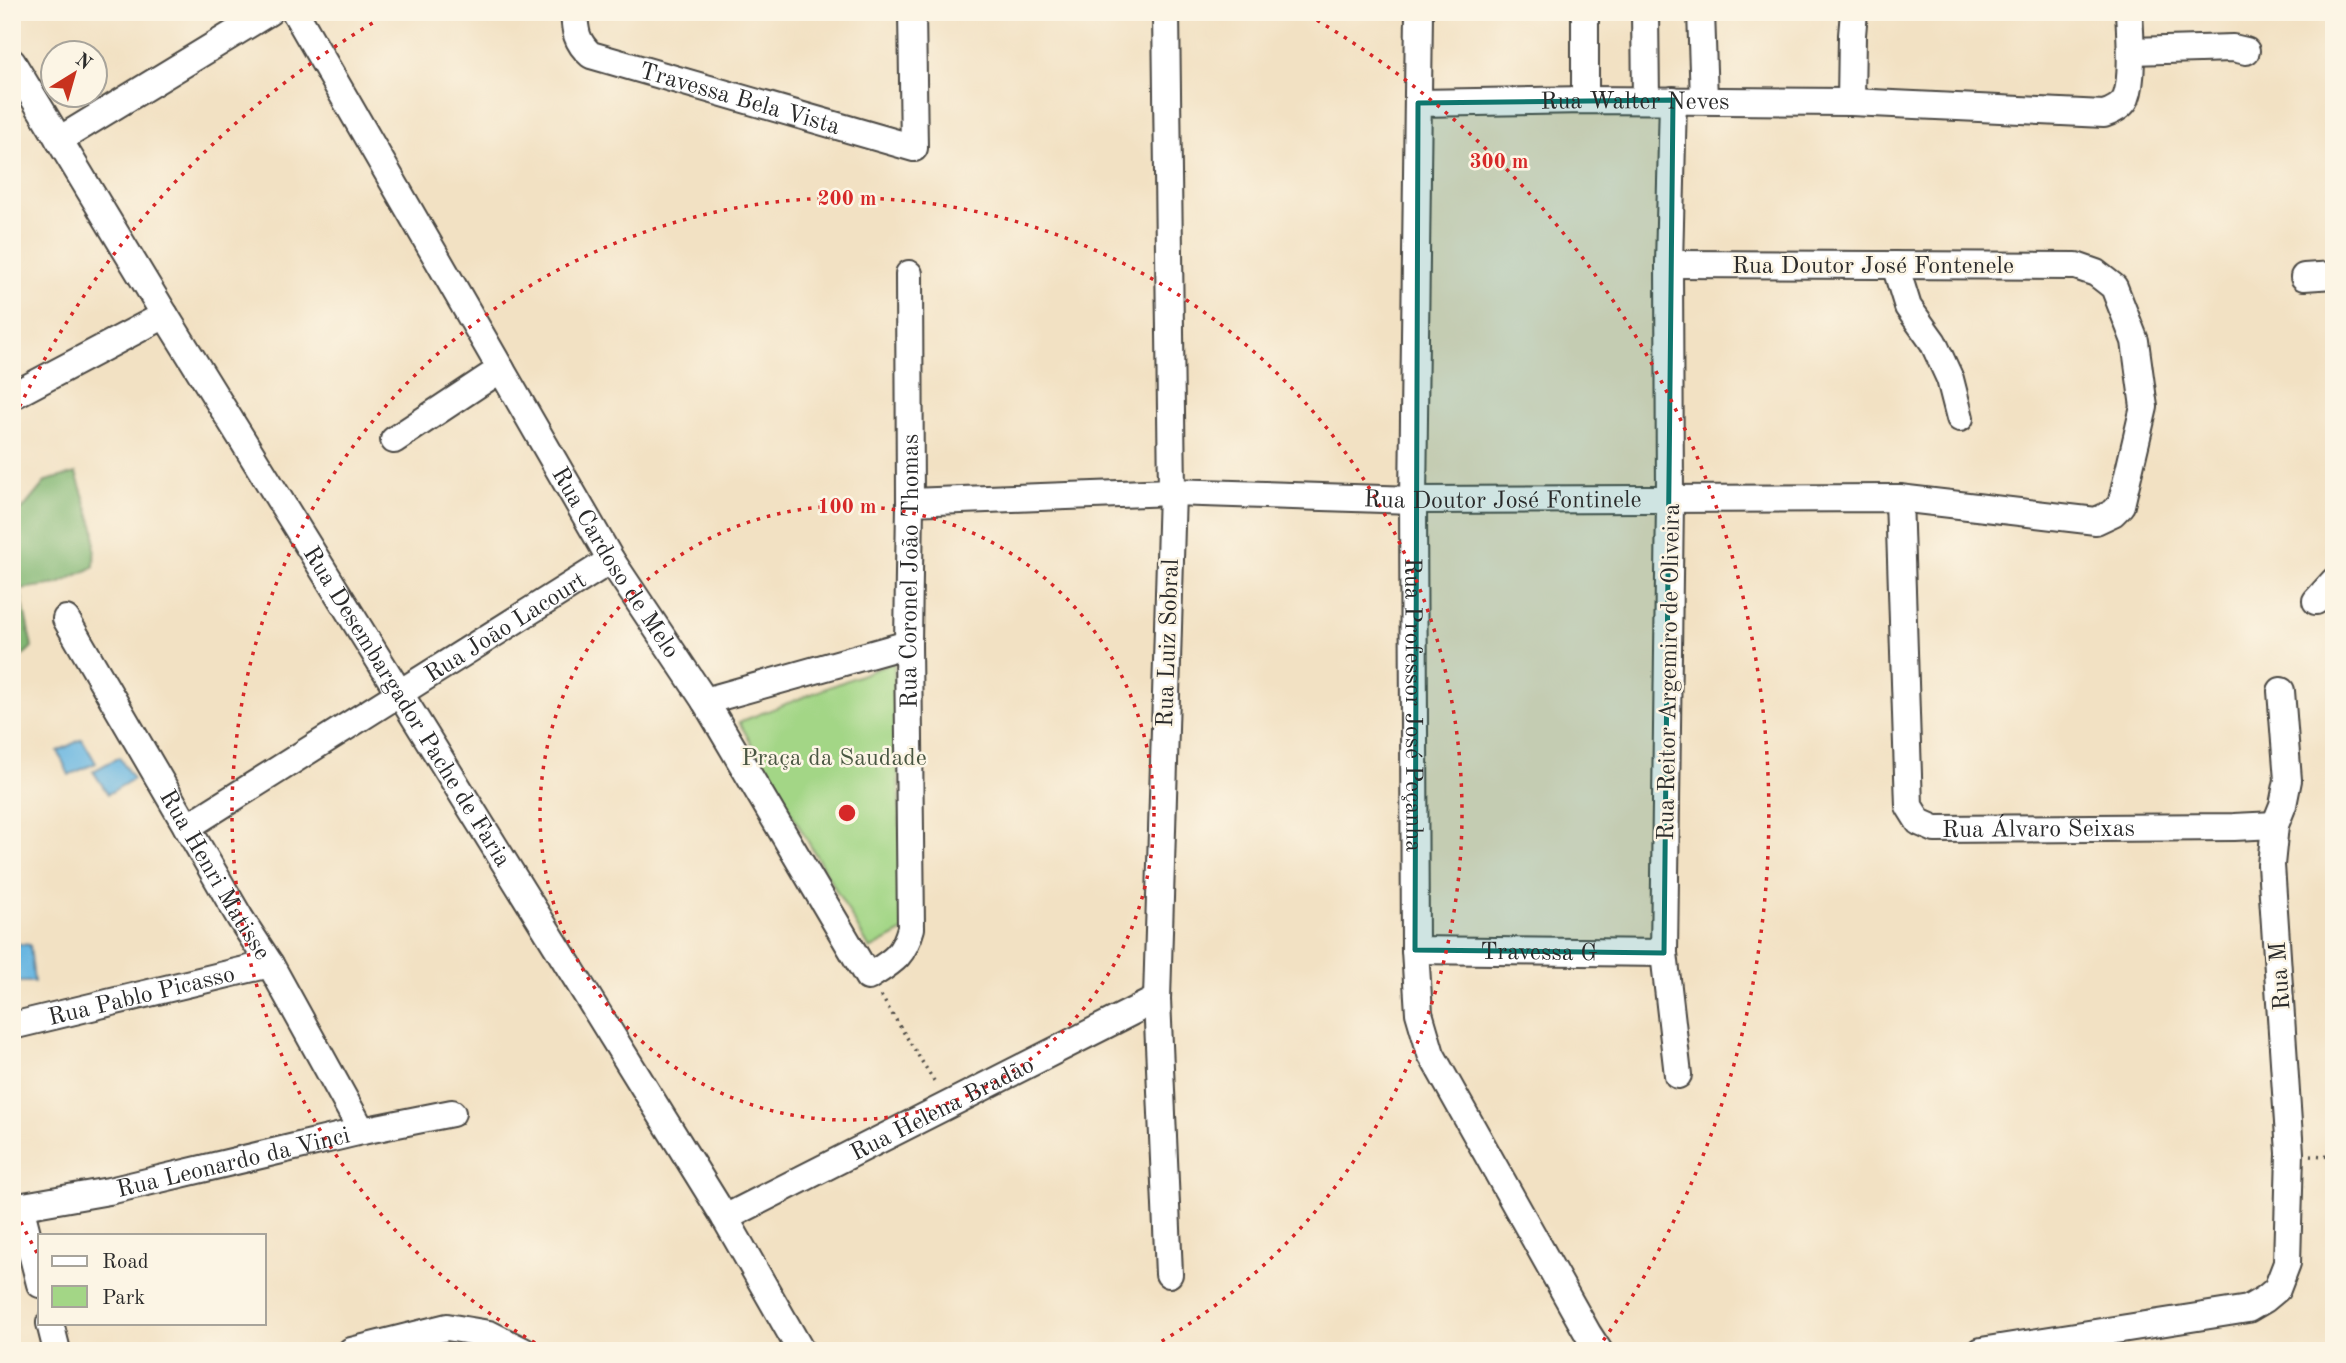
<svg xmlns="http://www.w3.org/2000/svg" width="2346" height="1363" viewBox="0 0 2346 1363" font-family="'Old Standard TT',serif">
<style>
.green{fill:#a3d686;stroke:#678058;stroke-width:2}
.forest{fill:#82b773;stroke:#56714f;stroke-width:2}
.water{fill:#67b6e1;stroke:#497086;stroke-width:2}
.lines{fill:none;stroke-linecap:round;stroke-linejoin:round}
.minor-casing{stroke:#494642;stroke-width:30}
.path{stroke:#494642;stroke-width:3.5;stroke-dasharray:2 5;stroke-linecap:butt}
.minor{stroke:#fff;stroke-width:26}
.marked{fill:#0f766e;fill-opacity:0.2;stroke:#0f766e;stroke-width:5;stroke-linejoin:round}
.ring{fill:none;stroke:#d62828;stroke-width:3.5;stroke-dasharray:3.5 7}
.labels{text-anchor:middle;stroke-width:5;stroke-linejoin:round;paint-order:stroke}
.street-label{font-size:24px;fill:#2b2b2b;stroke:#fcf5e5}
.park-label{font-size:24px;fill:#495642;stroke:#fcf5e5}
.centre{fill:#d62828;stroke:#fcf5e5;stroke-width:3.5}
.ring-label{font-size:21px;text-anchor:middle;font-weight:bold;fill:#d62828;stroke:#fcf5e5;stroke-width:5;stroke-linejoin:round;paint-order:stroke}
</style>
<rect width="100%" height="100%" fill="#fcf5e5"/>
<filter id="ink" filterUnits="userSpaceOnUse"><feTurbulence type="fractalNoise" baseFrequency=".0143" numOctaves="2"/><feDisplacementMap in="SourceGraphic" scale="14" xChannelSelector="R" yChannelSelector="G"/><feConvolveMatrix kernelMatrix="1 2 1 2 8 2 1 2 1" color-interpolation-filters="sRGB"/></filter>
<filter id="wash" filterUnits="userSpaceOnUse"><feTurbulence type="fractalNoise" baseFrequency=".00686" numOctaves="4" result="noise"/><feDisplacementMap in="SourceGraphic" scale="28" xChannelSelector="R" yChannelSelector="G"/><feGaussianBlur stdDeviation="1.57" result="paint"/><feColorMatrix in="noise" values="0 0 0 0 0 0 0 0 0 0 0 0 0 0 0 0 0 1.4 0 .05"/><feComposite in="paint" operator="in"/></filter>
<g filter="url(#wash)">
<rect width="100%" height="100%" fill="#f2e1c3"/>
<polygon class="green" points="894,662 904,931 870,949 739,722"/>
<polygon class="forest" points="76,473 95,531 94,567 58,584 20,589 32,647 12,666 12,511 22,510 46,481"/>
<g class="water">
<polygon points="82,739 96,763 69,775 58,751"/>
<polygon points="119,757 133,779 108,794 93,771"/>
<polygon points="12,943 30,945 34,982 12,982"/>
</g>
</g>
<g filter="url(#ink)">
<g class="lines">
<defs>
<g id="minor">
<path id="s1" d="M295,12L611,560L705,701L868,977C893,961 903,957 911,928L908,644L910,502L909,274"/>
<path id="s2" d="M574,12C575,31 576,42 591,55L914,148L912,12"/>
<polyline points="1166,12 1172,492 1157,999 1169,1274"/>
<path id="s3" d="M1419,12L1413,500L1415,950L1419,1013L1431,1054L1588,1334L1599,1351"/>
<polyline points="1585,12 1585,100"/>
<polyline points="1645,12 1646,100"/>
<polyline points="1701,12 1704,100"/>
<polyline points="2131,51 2233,48 2246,51"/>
<path id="s4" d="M12,62L165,315L725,1218L801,1351"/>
<polyline points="1673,100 1669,264 1670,501 1664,953 1678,1075"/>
<polyline points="1851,102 1852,35 1854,12"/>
<path id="s5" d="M1418,103L1585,100L1851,102L2104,114C2113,111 2122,107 2126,98C2134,78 2130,34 2129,12"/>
<polyline points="59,140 269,12"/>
<polyline points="1895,265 1908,307 1933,342 1950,379 1960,418"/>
<polyline points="2304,277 2334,275"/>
<polyline points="12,396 165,315"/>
<polyline points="394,440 501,369"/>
<path id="s6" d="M1899,498L1909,806L1919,822L1935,829L2234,827L2275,825"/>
<path id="s7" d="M910,502L1172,492L1413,500L1899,498L2096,521L2113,513L2121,505L2144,407L2135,341L2114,287L2096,273L2076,266L1669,264"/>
<polyline points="2316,601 2334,581"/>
<path id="s8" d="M66,619L240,918L270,964L362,1131"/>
<polyline points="705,701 908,644"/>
<path id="s9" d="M187,827L611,560"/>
<path id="s10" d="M1415,950L1664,953"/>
<path id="s11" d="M12,1026L270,964"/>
<polyline points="20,1206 40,1284"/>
<path id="s12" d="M12,1208L109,1191L362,1131L452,1113"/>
<path id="s13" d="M725,1218L1157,999"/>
<polyline points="50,1323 57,1351"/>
<polyline points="351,1351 447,1327 489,1334 523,1351"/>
<polyline points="1981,1351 2248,1309 2265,1299 2277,1289 2287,1263 2290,1153 2271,865 2275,825 2283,805 2288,780 2281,691"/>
</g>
</defs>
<use href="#minor" class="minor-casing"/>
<g class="path">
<polyline points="881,996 936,1084"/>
<polyline points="2311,1155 2334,1157"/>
</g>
<use href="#minor" class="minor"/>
</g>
</g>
<path class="marked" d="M1673,100L1664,953L1415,950L1418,103Z"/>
<g class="ring">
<circle cx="847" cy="813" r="307"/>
<path d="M544 1348A615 615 0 1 1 1150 1348"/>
<path d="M37 1253A922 922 0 0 1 15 1210M15 416A922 922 0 0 1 386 15M1308 15A922 922 0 0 1 1598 1348"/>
</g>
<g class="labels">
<g class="street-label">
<text dy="8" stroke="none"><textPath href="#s2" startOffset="203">Travessa Bela Vista</textPath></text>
<text dy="8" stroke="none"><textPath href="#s5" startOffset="217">Rua Walter Neves</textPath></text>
<text x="1873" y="273">Rua Doutor José Fontenele</text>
<text dy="8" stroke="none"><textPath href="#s7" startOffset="593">Rua Doutor José Fontinele</textPath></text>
<text dy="8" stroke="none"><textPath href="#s1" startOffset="637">Rua Cardoso de Melo</textPath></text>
<text dy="8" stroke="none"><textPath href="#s1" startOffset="1547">Rua Coronel João Thomas</textPath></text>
<text dy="8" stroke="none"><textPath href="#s9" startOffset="376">Rua João Lacourt</textPath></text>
<text transform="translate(1167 643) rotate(-88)" y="8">Rua Luiz Sobral</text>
<text transform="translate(1668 672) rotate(-89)" y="8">Rua Reitor Argemiro de Oliveira</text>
<text dy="8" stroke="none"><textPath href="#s3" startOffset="693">Rua Professor José Peçanha</textPath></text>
<text dy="8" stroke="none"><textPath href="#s4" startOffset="756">Rua Desembargador Pache de Faria</textPath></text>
<text dy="8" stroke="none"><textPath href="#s6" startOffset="448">Rua Álvaro Seixas</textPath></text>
<text dy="8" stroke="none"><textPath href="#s8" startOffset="296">Rua Henri Matisse</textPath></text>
<text dy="8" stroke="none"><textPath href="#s10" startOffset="124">Travessa G</textPath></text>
<text transform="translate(2279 976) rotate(-94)" y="8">Rua M</text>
<text dy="8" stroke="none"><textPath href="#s11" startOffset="133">Rua Pablo Picasso</textPath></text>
<text dy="8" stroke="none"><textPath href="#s13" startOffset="243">Rua Helena Bradão</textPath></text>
<text dy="8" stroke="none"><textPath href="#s12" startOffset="226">Rua Leonardo da Vinci</textPath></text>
</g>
<g class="park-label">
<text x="834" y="765">Praça da Saudade</text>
</g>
</g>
<circle cx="847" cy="813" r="10" class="centre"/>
<g class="ring-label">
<text x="1499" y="168">300 m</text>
<text x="847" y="205">200 m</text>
<text x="847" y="513">100 m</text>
</g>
<rect width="2346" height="1363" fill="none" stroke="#fcf5e5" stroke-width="42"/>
<rect x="38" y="1234" width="228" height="91" fill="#fcf5e5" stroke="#a8a49b" stroke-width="2"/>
<rect x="52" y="1256" width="35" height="10" fill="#ffffff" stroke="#a8a49b" stroke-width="2"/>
<text x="102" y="1268" font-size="21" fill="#2b2b2b">Road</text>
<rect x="52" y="1286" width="35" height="21" fill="#a3d686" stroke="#a8a49b" stroke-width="2"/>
<text x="102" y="1304" font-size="21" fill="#2b2b2b">Park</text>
<g transform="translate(74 74) rotate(37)"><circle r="33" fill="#fcf5e5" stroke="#a8a49b" stroke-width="2"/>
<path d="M0-5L12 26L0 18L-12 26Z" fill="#c8321e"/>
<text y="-10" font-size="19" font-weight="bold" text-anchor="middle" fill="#2b2b2b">N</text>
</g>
</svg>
